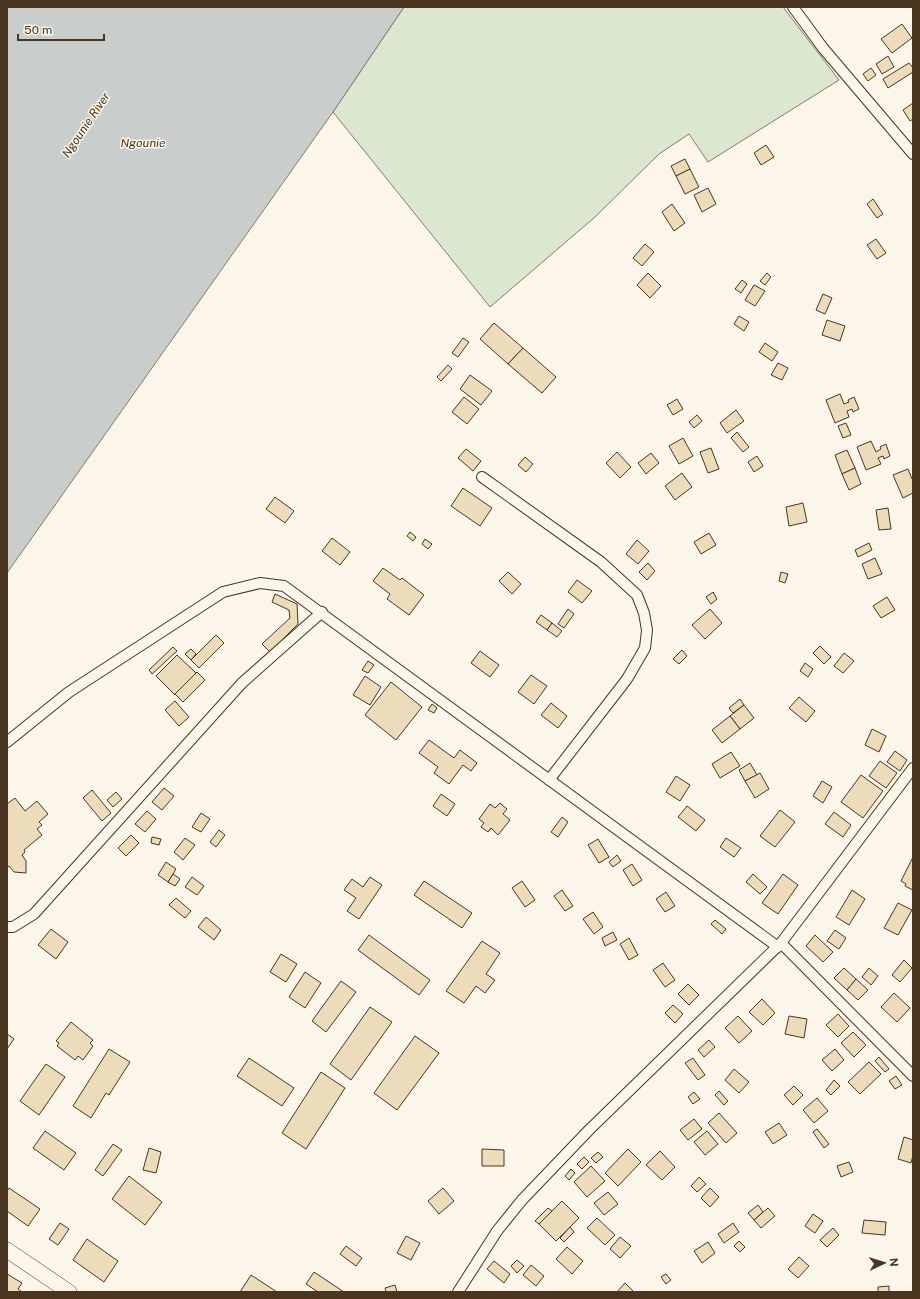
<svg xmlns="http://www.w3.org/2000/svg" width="920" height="1299" viewBox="0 0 920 1299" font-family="'Public Sans',sans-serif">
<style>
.green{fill:#dce7d0;stroke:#887966}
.water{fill:#c9cecd;stroke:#887966}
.building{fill:#ecdcbc;stroke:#4a3520}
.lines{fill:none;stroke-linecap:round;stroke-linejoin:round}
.street-casing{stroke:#4a3520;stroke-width:12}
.secondary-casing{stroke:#4a3520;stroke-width:16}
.street{stroke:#fbf6e9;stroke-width:10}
.secondary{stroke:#fbf6e9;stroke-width:15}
.labels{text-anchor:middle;stroke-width:3;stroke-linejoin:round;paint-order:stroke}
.water-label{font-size:12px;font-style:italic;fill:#4a3520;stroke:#fbf6e9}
</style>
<rect width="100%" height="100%" fill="#fbf6e9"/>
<polygon class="green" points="404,7 783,7 839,80 708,162 689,134 659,154 595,217 490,307 333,112"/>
<polygon class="water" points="7,7 404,7 333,112 7,573"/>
<g class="building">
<polygon points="902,24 912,38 892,53 881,39"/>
<polygon points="888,56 894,67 882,74 876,64"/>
<polygon points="909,63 913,68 913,72 888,88 883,79"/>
<polygon points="871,68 876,75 868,81 863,74"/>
<polygon points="913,103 913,119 910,121 903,110"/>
<polygon points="766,145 774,157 761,165 754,153"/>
<polygon points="685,159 690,169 676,176 671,166"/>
<polygon points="690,169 699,187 685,194 676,176"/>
<polygon points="708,188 716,204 702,212 694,195"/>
<polygon points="873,199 883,214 877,218 867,204"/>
<polygon points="672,204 685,223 674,231 662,212"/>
<polygon points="876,239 886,253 877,259 867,245"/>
<polygon points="645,244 654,252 642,266 633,258"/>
<polygon points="648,273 661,286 650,298 637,285"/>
<polygon points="767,273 771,277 765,285 760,281"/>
<polygon points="742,280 747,284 741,293 735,289"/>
<polygon points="754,285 765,291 755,306 745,300"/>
<polygon points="823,294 832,298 825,314 816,310"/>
<polygon points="739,316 749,322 744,331 734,324"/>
<polygon points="827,320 845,326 840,341 822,335"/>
<polygon points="494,323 523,348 508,364 480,339"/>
<polygon points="463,338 469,342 458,357 452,353"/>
<polygon points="765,343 778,352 772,361 759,352"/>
<polygon points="523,348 556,377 542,393 508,364"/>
<polygon points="778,363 788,368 782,380 771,375"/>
<polygon points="448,365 452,369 441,381 437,377"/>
<polygon points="470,375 492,391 481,405 460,389"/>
<polygon points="840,394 844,404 849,402 848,400 854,397 859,409 853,412 852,409 847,411 849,417 835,423 826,400"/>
<polygon points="464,397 479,409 467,424 452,412"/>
<polygon points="677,399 683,409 673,415 667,405"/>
<polygon points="736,410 744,421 727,433 720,423"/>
<polygon points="697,415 702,421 694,428 689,422"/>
<polygon points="846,423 851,435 843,438 838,426"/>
<polygon points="737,432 749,447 743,452 731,438"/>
<polygon points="683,438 693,456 679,464 669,446"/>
<polygon points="871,441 876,452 881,449 880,447 886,444 890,456 884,459 883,456 878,458 881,464 866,470 857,447"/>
<polygon points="711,448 719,469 708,473 700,452"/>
<polygon points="466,449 481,461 473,471 458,458"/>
<polygon points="847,450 855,468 842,474 835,455"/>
<polygon points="617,452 631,467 620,478 606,463"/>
<polygon points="651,453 659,463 646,474 638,463"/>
<polygon points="757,456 763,466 754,472 748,462"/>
<polygon points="525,457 533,464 526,472 518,465"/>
<polygon points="855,468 861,484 849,490 842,474"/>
<polygon points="908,469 912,479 913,479 913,493 903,498 893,475"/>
<polygon points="682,473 692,487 675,500 665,486"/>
<polygon points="463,488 492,508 480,526 451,506"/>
<polygon points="275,497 294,511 285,523 266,509"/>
<polygon points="803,503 807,522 789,526 786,507"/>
<polygon points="888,508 891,529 879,530 876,510"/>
<polygon points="410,532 416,537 413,541 407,536"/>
<polygon points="709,533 716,545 701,554 694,542"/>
<polygon points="332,538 350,552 340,565 322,551"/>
<polygon points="425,539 432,544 428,549 422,544"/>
<polygon points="637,540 649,551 638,564 626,554"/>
<polygon points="869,543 872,550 858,557 855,550"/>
<polygon points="875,558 882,574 868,579 862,564"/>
<polygon points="648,563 655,571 647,580 639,572"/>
<polygon points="383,568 400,580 402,578 424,595 409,615 387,599 390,594 373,581"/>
<polygon points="508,572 521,584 512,594 499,581"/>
<polygon points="781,572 788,574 785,583 779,581"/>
<polygon points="577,580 592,591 582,603 568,592"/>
<polygon points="713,592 717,599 711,604 706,597"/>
<polygon points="275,594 297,604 298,624 270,652 262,644 290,618 289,610 272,602"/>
<polygon points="887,597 895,610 881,618 873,606"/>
<polygon points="568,609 574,614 564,628 558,624"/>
<polygon points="710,609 722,623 705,639 692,625"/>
<polygon points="541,615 552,623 547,630 536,622"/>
<polygon points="552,623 562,631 557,637 547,630"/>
<polygon points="216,635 224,643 199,668 191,660"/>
<polygon points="820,646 831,657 824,664 813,653"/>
<polygon points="173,647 177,651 152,674 149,670"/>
<polygon points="191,649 196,654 191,660 185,654"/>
<polygon points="682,650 687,656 679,664 673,659"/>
<polygon points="480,651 499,665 490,677 471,663"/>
<polygon points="844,653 854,661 843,673 834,666"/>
<polygon points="177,655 196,673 175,695 156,676"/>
<polygon points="368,661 374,665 368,673 362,670"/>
<polygon points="805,663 813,669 808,677 800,671"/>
<polygon points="197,672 205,680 183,702 175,694"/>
<polygon points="531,675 547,686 534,704 518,692"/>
<polygon points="365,676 381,687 370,705 353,695"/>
<polygon points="391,682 422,707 396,740 365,715"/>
<polygon points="799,697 815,711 806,722 789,708"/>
<polygon points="740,699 744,705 733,713 729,708"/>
<polygon points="175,701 189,717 179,726 165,710"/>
<polygon points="551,703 567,716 558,728 541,715"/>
<polygon points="432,704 437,708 434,713 428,710"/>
<polygon points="744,705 754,718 740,729 730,716"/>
<polygon points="730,716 740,729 722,743 712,730"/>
<polygon points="872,729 886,736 879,752 865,745"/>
<polygon points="429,740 454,758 460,750 477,763 471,771 463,765 449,784 434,773 438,767 419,753"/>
<polygon points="895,751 907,760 900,771 887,762"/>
<polygon points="731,752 740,766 720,778 712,764"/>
<polygon points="880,761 897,773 886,788 869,776"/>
<polygon points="750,763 757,775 745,781 739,770"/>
<polygon points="760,773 769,789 755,798 745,781"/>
<polygon points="861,775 883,791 863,818 841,802"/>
<polygon points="676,776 690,785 680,801 666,792"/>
<polygon points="822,781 832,787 823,803 813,796"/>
<polygon points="164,788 174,796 162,810 152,802"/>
<polygon points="92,790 111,813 102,821 83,798"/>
<polygon points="116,792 122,799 113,807 107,800"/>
<polygon points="441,794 455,804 447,816 433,806"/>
<polygon points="15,798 25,811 37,801 48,814 39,822 42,825 37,829 42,835 24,850 25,852 22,855 26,861 26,873 14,872 9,866 7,867 7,804"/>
<polygon points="500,803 507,809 503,814 510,820 498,835 491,828 488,832 481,827 484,823 479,819 490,804 495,808"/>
<polygon points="687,806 705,820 696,831 678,817"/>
<polygon points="780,810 795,822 775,847 760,836"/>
<polygon points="147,811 156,819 145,832 135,824"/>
<polygon points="834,812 851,825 843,837 825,824"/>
<polygon points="201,813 210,819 201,832 192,827"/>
<polygon points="562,817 568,822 558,837 551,832"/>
<polygon points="219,830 225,835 216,847 210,842"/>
<polygon points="131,835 139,843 126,856 118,848"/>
<polygon points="152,837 161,839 159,845 151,843"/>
<polygon points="185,838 195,845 183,860 174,852"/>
<polygon points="726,838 741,848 734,857 720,847"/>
<polygon points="598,839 609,857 599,863 588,845"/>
<polygon points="617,855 621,861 613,867 609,862"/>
<polygon points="913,857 913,890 905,886 906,884 901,881"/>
<polygon points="166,862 176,869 168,882 158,875"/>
<polygon points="632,864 642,880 633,886 623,870"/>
<polygon points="173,874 180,879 175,886 168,882"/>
<polygon points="753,874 767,887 760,894 746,882"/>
<polygon points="783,874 798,885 778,914 762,903"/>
<polygon points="192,877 204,886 197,895 185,887"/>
<polygon points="370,877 382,885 359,919 347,911 356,898 344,890 352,879 363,887"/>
<polygon points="424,881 472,913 462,928 414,895"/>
<polygon points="522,881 535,900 525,907 512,888"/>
<polygon points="562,890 573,906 565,911 554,896"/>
<polygon points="852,890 865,899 849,925 836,917"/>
<polygon points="666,892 675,906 665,912 656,899"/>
<polygon points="176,898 191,911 185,918 169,905"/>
<polygon points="898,903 912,910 898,935 884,928"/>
<polygon points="593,912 603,927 594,934 583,919"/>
<polygon points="206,917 221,930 214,940 198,927"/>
<polygon points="715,920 726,929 722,934 711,924"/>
<polygon points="51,929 68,942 56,959 38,945"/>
<polygon points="835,930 846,938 839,949 827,941"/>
<polygon points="613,932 617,940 605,946 602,938"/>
<polygon points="369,935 430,980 419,995 358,950"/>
<polygon points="815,935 833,952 823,962 806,946"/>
<polygon points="629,938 638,955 629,960 620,944"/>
<polygon points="482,941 500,953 486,974 495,980 485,993 476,986 464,1003 446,991"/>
<polygon points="281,954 297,964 286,982 270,972"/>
<polygon points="904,960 912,968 900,982 892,975"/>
<polygon points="663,963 675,980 665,987 653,970"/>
<polygon points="844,968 856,979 847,990 834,978"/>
<polygon points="869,968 878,976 871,985 862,977"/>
<polygon points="305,972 321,983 305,1008 289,997"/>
<polygon points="856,979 868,990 858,1000 847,990"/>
<polygon points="341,981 356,992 326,1032 312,1021"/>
<polygon points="688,984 699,995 689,1005 678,994"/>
<polygon points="894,993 910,1008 897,1022 881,1007"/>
<polygon points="762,999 775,1013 763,1025 749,1012"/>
<polygon points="673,1005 683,1014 675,1023 665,1013"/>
<polygon points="370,1007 392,1022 351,1080 330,1064"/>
<polygon points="838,1014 849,1026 838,1037 826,1025"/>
<polygon points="738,1016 752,1031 739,1043 725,1028"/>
<polygon points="789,1016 807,1019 804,1038 785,1034"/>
<polygon points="71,1022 93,1040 90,1043 93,1046 83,1060 78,1056 75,1060 57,1046 59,1043 56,1041"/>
<polygon points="853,1032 866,1045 854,1057 841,1043"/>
<polygon points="7,1034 14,1039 7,1049"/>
<polygon points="415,1036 439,1053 397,1110 374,1093"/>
<polygon points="709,1040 715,1047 704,1057 698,1050"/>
<polygon points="109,1049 130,1062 109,1095 106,1093 91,1118 73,1106"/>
<polygon points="835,1049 844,1060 832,1071 822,1060"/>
<polygon points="879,1057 889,1069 885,1072 875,1061"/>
<polygon points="249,1058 294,1088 282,1106 237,1076"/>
<polygon points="693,1058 705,1075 698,1080 685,1063"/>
<polygon points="869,1062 881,1074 860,1094 848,1082"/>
<polygon points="46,1064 65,1077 39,1115 20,1101"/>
<polygon points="734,1069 749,1082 739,1093 725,1080"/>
<polygon points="321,1072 345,1088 306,1149 282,1133"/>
<polygon points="896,1076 902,1085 895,1089 889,1081"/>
<polygon points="834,1080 840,1086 831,1095 826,1090"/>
<polygon points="794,1086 803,1095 793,1105 784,1095"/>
<polygon points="719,1091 728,1101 724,1105 715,1095"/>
<polygon points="694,1092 700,1099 693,1104 688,1097"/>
<polygon points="817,1098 828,1111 814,1123 803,1110"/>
<polygon points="719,1113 737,1133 726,1143 708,1123"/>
<polygon points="694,1119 702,1129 688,1140 680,1130"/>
<polygon points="779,1123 787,1135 773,1144 765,1132"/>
<polygon points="817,1129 829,1144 824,1148 813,1132"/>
<polygon points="45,1131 76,1153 64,1170 33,1148"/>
<polygon points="707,1131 718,1144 705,1155 694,1142"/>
<polygon points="904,1137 913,1140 913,1155 911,1163 898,1159"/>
<polygon points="113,1144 122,1150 103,1176 95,1170"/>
<polygon points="149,1148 161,1152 156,1173 143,1170"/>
<polygon points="482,1149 504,1150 504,1166 482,1166"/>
<polygon points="628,1149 641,1162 618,1186 605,1173"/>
<polygon points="660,1151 675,1167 662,1180 646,1165"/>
<polygon points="598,1152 603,1157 596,1163 591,1158"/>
<polygon points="584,1157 589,1162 582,1169 577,1164"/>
<polygon points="849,1162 853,1172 841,1177 837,1166"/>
<polygon points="591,1166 605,1181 587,1197 574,1182"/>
<polygon points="571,1169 575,1173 569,1180 565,1176"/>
<polygon points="129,1176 162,1202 145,1225 112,1199"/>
<polygon points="699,1177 706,1184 697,1192 691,1186"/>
<polygon points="9,1188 40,1209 28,1226 7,1211 7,1191"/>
<polygon points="443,1188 454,1201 439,1214 428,1201"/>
<polygon points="710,1188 719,1197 710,1207 701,1198"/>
<polygon points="608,1192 618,1204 604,1215 594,1203"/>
<polygon points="562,1201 579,1218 556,1241 539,1224"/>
<polygon points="758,1205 763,1212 754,1220 748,1213"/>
<polygon points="548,1208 552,1211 539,1224 535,1221"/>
<polygon points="768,1208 775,1216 761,1228 754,1220"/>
<polygon points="813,1214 823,1221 815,1233 805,1226"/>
<polygon points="597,1218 615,1235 605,1245 587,1228"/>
<polygon points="864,1220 886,1222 885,1235 862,1233"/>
<polygon points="60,1223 69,1229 58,1245 49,1239"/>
<polygon points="733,1223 739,1232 724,1243 718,1234"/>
<polygon points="570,1227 574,1232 564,1242 560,1238"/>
<polygon points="833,1228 839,1235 827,1247 820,1240"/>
<polygon points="406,1236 420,1243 411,1260 397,1253"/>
<polygon points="620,1237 631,1246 620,1258 610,1249"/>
<polygon points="87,1239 118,1261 104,1282 73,1260"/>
<polygon points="739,1241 745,1247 740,1252 734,1246"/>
<polygon points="708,1242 715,1253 702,1263 694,1251"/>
<polygon points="346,1246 362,1258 356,1266 340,1254"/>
<polygon points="567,1247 583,1261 572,1274 556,1259"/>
<polygon points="799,1257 809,1266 798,1278 788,1269"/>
<polygon points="517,1260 524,1266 517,1273 511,1266"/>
<polygon points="494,1261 510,1274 504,1283 487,1269"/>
<polygon points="531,1265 544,1276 536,1286 523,1275"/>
<polygon points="314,1272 344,1292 318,1292 306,1284"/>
<polygon points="7,1274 22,1283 18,1289 22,1292 7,1292"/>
<polygon points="666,1274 671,1280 666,1284 661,1277"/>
<polygon points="251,1275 277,1292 240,1292"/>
<polygon points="625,1283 634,1292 617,1292"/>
<polygon points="395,1285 397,1292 386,1292 385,1288"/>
<polygon points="889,1286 889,1292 878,1292 878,1287"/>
</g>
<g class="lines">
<defs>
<g id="street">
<polyline points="793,7 823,48 913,154"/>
<polyline points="482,477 601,562 637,595 644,613 647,630 645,648 627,679 549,780"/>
<polyline points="7,742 69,692 223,592 260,583 284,586 778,947"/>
<polyline points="7,927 13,927 34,914 242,683 322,612"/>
<polyline points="781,943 913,1076"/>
<polyline points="458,1292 497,1231 522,1200 589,1130 781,943 913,768"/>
</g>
<polyline id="secondary" points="7,1250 69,1292"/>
</defs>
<use href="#street" class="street-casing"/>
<use href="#secondary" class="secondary-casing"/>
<use href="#street" class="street"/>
<use href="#secondary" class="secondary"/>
</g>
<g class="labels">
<g class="water-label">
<text transform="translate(86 125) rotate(-56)" y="4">Ngounie River</text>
<text x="143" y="147">Ngounie</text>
</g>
</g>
<rect width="920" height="1299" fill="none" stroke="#4a3520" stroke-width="16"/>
<g transform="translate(884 1263) rotate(86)" stroke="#fbf6e9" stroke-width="3" paint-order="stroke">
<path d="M0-3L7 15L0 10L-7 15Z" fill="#4a3520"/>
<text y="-6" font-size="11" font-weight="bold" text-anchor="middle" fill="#4a3520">N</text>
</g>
<path d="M18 34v6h86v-6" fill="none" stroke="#4a3520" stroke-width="2"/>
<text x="24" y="34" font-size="12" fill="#4a3520" stroke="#fbf6e9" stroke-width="3" paint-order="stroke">50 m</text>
</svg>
